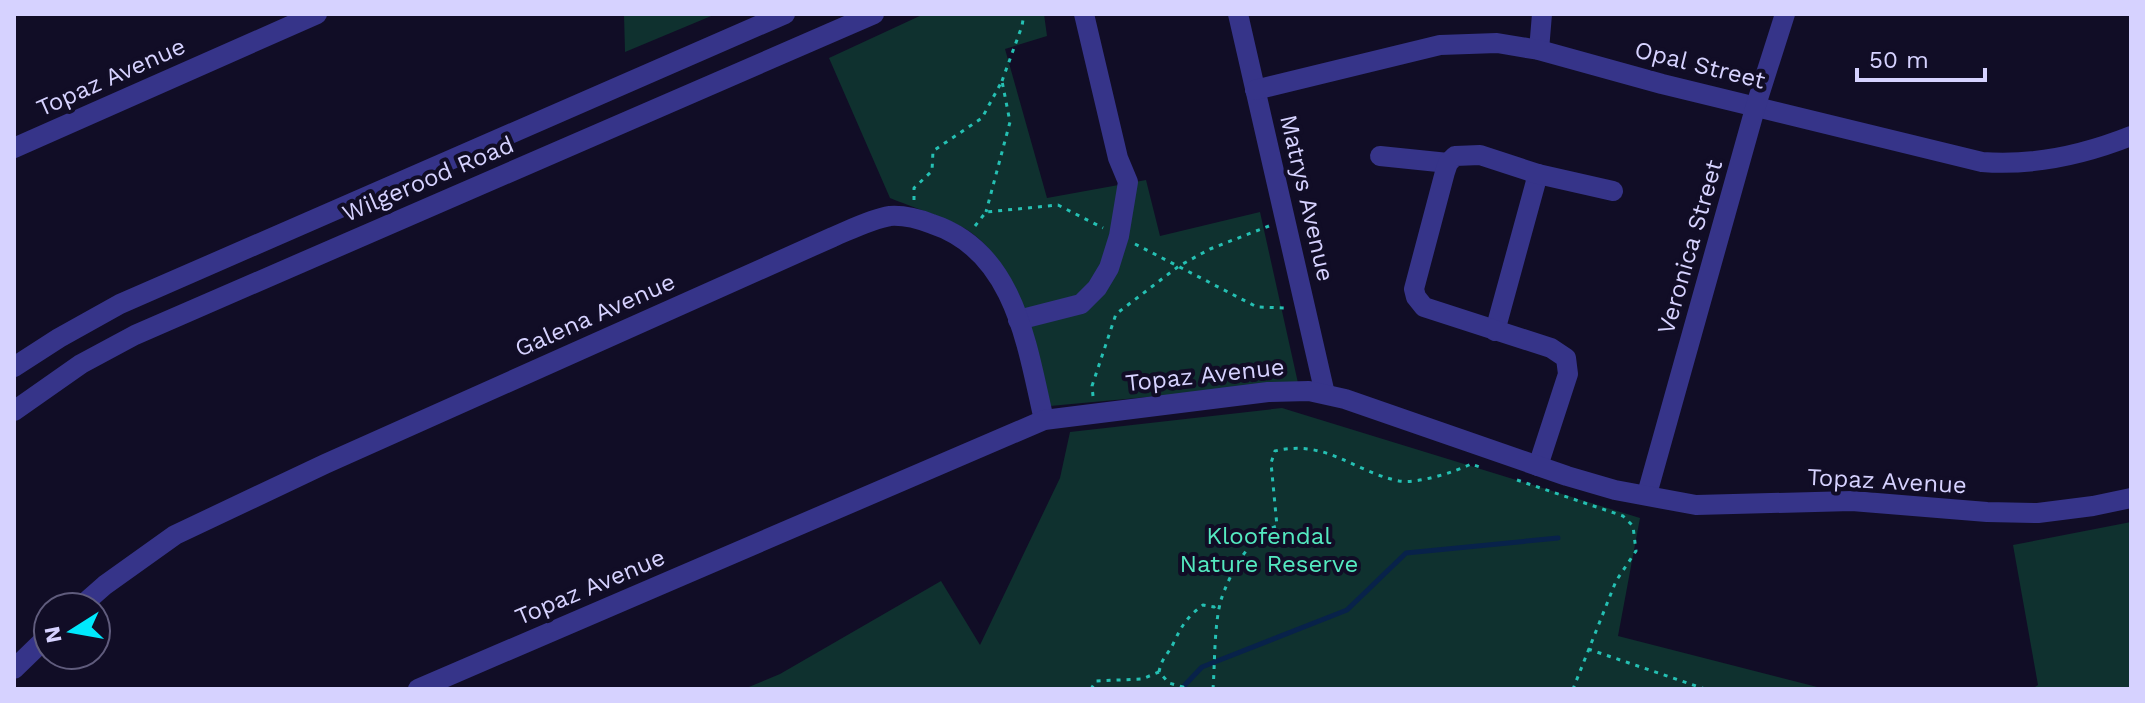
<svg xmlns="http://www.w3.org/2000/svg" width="2145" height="703" viewBox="0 0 2145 703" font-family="'Work Sans',sans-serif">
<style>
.green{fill:#0f312f}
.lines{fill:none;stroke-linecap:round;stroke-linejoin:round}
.stream{stroke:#08224a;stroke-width:5}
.path{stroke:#25c0b3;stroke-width:3;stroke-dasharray:4 6;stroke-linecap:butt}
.minor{stroke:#363489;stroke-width:20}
.labels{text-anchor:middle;stroke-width:8;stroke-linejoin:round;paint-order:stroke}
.street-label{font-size:24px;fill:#d6d2ff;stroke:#110d26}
.park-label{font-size:24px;fill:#54e9c0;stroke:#110d26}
</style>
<rect width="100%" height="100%" fill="#110d26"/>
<g class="green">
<polygon points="624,14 716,14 625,52"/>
<path d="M924,14H1044L1047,36L1005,49L1047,198L1146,180L1160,236L1260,212L1298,383L1050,406C1039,352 1017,263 969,231C951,219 911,207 890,198L829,58Z"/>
<polygon points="1282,408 1640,518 1618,636 1825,689 744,689 780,674 941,581 980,645 1060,478 1070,432"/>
<polygon points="2131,522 2131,689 2032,689 2038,685 2013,545"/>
</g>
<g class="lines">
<polyline class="stream" points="1181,689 1202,667 1347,610 1406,553 1558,538"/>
<g class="path">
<polyline points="1002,81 1022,26 1024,14"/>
<polyline points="914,200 914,188 932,171 933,151 982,118 1002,81 1010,122 986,212"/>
<polyline points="975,226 986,212 1058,205 1103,228"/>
<polyline points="1135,244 1257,307 1287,308"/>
<polyline points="1093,396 1092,386 1116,314 1179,266 1210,249 1269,226"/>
<polyline points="1517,480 1623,516 1633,526 1636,551 1616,581 1573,689"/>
<polyline points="1588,649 1705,689"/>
<path d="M1159,672C1162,656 1169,654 1174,642C1182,625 1188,616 1203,605L1214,607L1219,603"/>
<polyline points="1091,689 1096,681 1142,679 1159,672 1169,683 1183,687 1183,689"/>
<path d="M1213,689C1215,662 1214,625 1221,600C1229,575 1251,533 1277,526L1271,463L1275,451C1327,439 1352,471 1399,481C1417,484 1455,472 1471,464L1483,468"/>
</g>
<g class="minor">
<polyline points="1238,14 1325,394"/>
<polyline points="1539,50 1542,14"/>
<path d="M1255,90L1440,45L1497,43L1539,50L1662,84L1982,162C2033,166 2083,155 2131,136"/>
<polyline points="14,148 317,14"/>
<polyline points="1380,156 1448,163"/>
<polyline points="1018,320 1081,304 1097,288 1109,268 1119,236 1128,182 1118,158 1084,14"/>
<polyline points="1495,331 1538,174"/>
<polyline points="14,367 59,338 120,304 785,14"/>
<polyline points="14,411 81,364 135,335 874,14"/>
<polyline points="1538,466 1568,374 1566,358 1551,348 1424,307 1416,297 1414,289 1445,172 1448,163 1455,156 1480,155 1538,174 1613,191"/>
<polyline points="1647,494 1756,105 1785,14"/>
<path d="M80,607L105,585L175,535L325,464L833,237C850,230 871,219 890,216C905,215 919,219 932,224C1015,251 1027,346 1044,420"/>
<polyline points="14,669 48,636"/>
<polyline points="418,689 1044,420 1268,392 1309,391 1345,399 1567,476 1615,490 1696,505 1852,501 1987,512 2038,513 2093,506 2131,498"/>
</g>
</g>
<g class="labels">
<g class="street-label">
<text transform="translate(1700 65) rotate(14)" y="8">Opal Street</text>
<text transform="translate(111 77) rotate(-24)" y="8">Topaz Avenue</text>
<text transform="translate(428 179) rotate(-23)" y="8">Wilgerood Road</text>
<text transform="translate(1307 198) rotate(77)" y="8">Matrys Avenue</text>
<text transform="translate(1690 247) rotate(-74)" y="8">Veronica Street</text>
<text transform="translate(595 315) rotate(-24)" y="8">Galena Avenue</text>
<text transform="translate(1205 375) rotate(-6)" y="8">Topaz Avenue</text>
<text transform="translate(1887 481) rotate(3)" y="8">Topaz Avenue</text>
<text transform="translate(590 587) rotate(-23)" y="8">Topaz Avenue</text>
</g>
<g class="park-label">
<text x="1269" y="544">Kloofendal<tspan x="1269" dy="28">Nature Reserve</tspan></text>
</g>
</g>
<rect width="2145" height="703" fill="none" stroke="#d6d2ff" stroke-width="32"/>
<g transform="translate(72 631) rotate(259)"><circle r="38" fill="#110d26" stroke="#605c7d" stroke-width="2"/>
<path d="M0-6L14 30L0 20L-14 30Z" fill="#00e9fd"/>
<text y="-12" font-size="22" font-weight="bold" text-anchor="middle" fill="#d6d2ff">N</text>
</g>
<path d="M1857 68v12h128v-12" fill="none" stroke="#d6d2ff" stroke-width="4"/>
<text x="1869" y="68" font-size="24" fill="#d6d2ff" stroke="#110d26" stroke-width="6" paint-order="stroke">50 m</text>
</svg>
